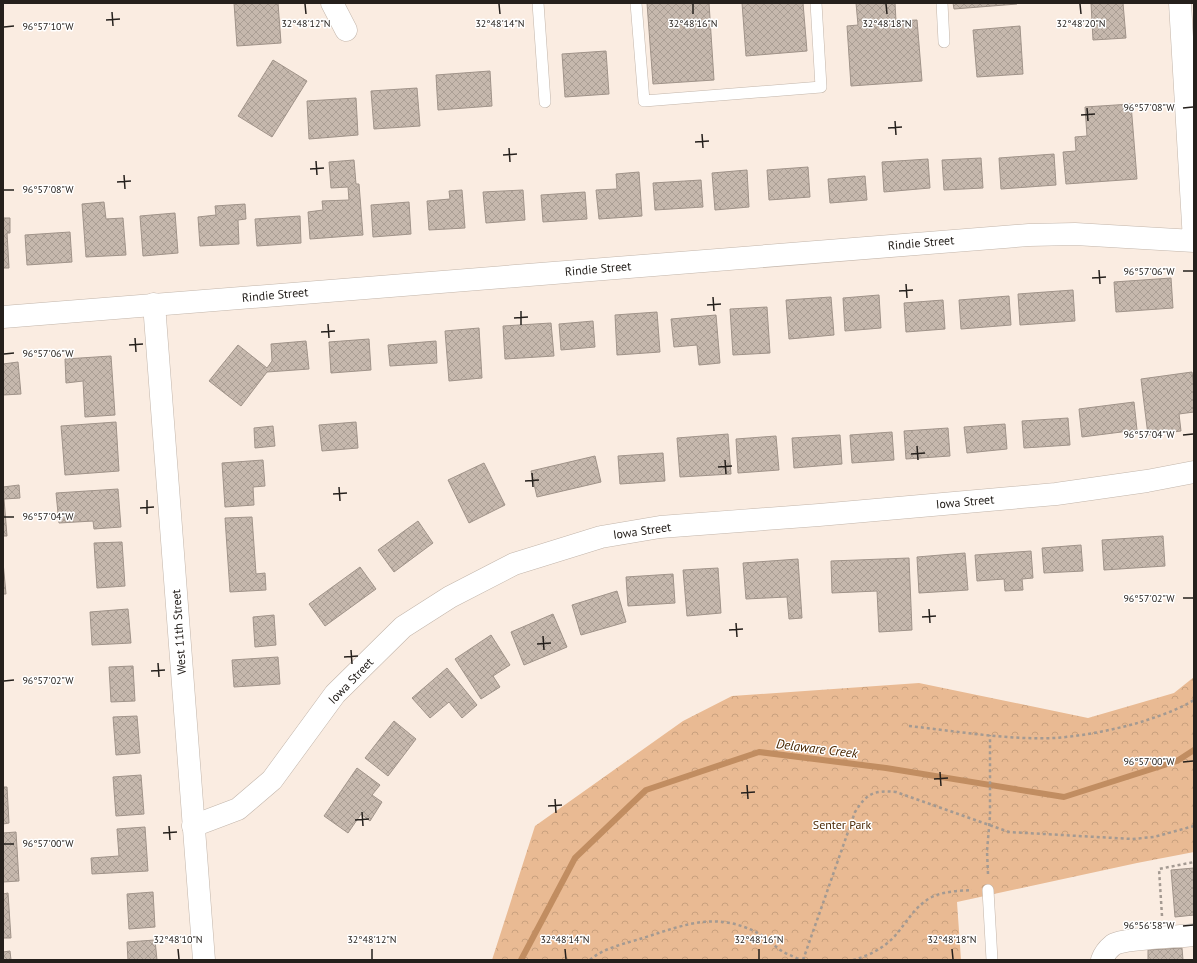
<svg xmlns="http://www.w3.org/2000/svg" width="1197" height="963" viewBox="0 0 1197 963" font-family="'PT Sans',sans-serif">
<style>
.park{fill:url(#park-crowns)}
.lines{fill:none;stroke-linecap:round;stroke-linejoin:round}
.stream{stroke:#c18d61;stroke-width:6}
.building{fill:url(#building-cross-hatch);stroke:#a09389}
.lane-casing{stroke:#c2b5aa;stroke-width:12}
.street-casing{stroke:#c2b5aa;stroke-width:23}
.path{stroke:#a49a92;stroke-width:2.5;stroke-dasharray:3 3;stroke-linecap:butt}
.lane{stroke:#fff;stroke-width:11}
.street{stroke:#fff;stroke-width:22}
.ticks{fill:none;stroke:#25201c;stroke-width:1.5}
.labels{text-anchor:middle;stroke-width:3;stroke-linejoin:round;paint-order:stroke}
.street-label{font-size:12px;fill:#25201c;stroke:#fff}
.park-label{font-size:12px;fill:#4b2804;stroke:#fff}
.water-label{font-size:13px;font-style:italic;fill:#482601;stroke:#fff}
.ticks-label{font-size:10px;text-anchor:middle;fill:#25201c;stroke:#fff;stroke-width:3;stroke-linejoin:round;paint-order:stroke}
</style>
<defs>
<pattern id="park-crowns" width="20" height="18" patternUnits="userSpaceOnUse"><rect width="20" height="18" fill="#e9ba93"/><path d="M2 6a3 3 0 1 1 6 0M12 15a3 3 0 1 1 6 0" fill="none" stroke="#c8a07e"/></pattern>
<pattern id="building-cross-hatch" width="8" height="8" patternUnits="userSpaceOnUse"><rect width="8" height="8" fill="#c6b8ad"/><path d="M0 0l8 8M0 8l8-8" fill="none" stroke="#aa9e94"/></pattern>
</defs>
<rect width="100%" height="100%" fill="#faece1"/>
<polygon class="park" points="1194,677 1194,852 1137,863 957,902 961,960 492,960 535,826 683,721 732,696 919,683 1088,718 1174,693"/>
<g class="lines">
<polyline class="stream" points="521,960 575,858 646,790 759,752 886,768 1064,797 1177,761 1194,750"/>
</g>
<g class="building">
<polygon points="234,3 278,3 281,43 237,46"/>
<polygon points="647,3 709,3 714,80 653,84"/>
<polygon points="742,3 803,3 807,51 746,56"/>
<polygon points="856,3 895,3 896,21 917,20 922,81 851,86 847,26 858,25"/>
<polygon points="953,3 1017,3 1017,4 954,9"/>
<polygon points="1091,3 1123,3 1126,38 1093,40"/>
<polygon points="1020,26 1023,74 977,77 973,30"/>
<polygon points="606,51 609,94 565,97 562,54"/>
<polygon points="273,60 307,81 272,137 238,116"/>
<polygon points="490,71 492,106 438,110 436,75"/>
<polygon points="417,88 420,126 374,129 371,91"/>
<polygon points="356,98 358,135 309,139 307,101"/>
<polygon points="1131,104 1137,179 1066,184 1063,152 1076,151 1075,137 1087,136 1085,107"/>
<polygon points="1054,154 1056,185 1001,189 999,158"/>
<polygon points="981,158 983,188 944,190 942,160"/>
<polygon points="928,159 930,188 884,192 882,162"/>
<polygon points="354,160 356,184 359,184 363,235 310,239 308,212 323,210 322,201 349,200 348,187 331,188 329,162"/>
<polygon points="808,167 810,197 769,200 767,170"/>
<polygon points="747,170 749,207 715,210 712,173"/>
<polygon points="639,172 642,216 599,219 596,190 617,189 616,174"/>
<polygon points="865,176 867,200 830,203 828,179"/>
<polygon points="701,180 703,207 655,210 653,183"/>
<polygon points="462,190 465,228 429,230 427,201 450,199 449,191"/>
<polygon points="523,190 525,220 486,223 483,192"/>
<polygon points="585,192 587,219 543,222 541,195"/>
<polygon points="104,202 106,219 123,218 126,255 86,257 82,204"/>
<polygon points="409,202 411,234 373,237 371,205"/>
<polygon points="245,204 246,219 238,220 239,244 200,246 198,217 216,215 215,206"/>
<polygon points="175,213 178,253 143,256 140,216"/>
<polygon points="300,216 301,243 257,246 255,219"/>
<polygon points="3,218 10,218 10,233 7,233 9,268 3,268"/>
<polygon points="70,232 72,262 27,265 25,235"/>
<polygon points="1171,278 1173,308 1116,312 1114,282"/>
<polygon points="1073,290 1075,321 1020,325 1018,294"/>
<polygon points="879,295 881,328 845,331 843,298"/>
<polygon points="1009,296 1011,325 961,329 959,300"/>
<polygon points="831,297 834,335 789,339 786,300"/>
<polygon points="943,300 945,329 906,332 904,303"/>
<polygon points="767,307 770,353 733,355 730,309"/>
<polygon points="657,312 660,352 617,355 615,315"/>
<polygon points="716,315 720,363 699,365 697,345 674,347 671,319"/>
<polygon points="593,321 595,347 561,350 559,324"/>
<polygon points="551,323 554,356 505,359 503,326"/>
<polygon points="479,328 482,378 449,381 445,331"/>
<polygon points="369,339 371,370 331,373 329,342"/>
<polygon points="306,341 309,369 267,372 241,406 209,381 238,345 267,368 272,361 271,344"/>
<polygon points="436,341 437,363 390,366 388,345"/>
<polygon points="111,356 115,415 85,417 83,381 66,383 65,359"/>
<polygon points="18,362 21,394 3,395 3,364"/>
<polygon points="1192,372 1194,387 1194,412 1179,414 1181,431 1148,435 1141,379"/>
<polygon points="1134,402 1137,430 1082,437 1079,409"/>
<polygon points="1068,418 1070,445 1024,448 1022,421"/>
<polygon points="116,422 119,471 65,475 61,426"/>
<polygon points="356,422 358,448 322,451 319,425"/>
<polygon points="1005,424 1007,449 967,453 964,427"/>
<polygon points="273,426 275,446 255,448 254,428"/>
<polygon points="948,428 950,456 906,459 904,431"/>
<polygon points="892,432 894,460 852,463 850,435"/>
<polygon points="728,434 731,474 680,477 677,438"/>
<polygon points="840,435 842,464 794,468 792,438"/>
<polygon points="776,436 779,470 738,473 736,439"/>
<polygon points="663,453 665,481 620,484 618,456"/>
<polygon points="595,456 601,482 537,497 531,471"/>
<polygon points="263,460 265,486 253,487 254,505 225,507 222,463"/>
<polygon points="484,463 505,505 469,523 448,480"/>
<polygon points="19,485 20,498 4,499 7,536 3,536 3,487"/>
<polygon points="118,489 121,527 94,529 93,521 59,523 56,493"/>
<polygon points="252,517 256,574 265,573 266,590 230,592 225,518"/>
<polygon points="418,521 433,543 394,572 378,550"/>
<polygon points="1163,536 1165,566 1104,570 1102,540"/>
<polygon points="122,542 125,586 97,588 94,543"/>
<polygon points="1081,545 1083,571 1044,573 1042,548"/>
<polygon points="1031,551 1033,578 1022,579 1023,590 1005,591 1004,579 977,581 975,555"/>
<polygon points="965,553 968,590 919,593 917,557"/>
<polygon points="909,558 912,630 879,632 877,591 832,593 831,561"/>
<polygon points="798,559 802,618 789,619 787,597 746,599 743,563"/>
<polygon points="3,562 6,594 3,594"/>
<polygon points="360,567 376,589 325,626 309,604"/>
<polygon points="718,568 721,613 687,616 683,570"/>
<polygon points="673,574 675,603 628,606 626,577"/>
<polygon points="617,591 626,622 581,635 572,605"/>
<polygon points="128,609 131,643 92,645 90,612"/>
<polygon points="553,614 567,647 524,665 511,632"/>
<polygon points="274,615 276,645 255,647 253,617"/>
<polygon points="491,635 510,665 493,676 500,687 481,699 455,659"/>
<polygon points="278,657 280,684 234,687 232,660"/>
<polygon points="133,666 135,701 111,702 109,667"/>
<polygon points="447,668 477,705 462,718 449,702 430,718 412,698"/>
<polygon points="137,716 140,753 116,755 113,717"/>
<polygon points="394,721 416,739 388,776 365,758"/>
<polygon points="357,768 380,785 372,795 382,802 370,821 361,814 348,833 324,816"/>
<polygon points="141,775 144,814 116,816 113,777"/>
<polygon points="3,787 7,787 9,823 3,824"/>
<polygon points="145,827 148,871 92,874 91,858 119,856 117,829"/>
<polygon points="16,832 19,881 3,882 3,833"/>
<polygon points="1194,868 1194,915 1175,917 1171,870"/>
<polygon points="153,892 155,927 129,929 127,894"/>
<polygon points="8,893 11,938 3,938 3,894"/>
<polygon points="155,940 157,960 128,960 127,942"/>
<polygon points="1182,948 1183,960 1148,960 1148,950"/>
<polygon points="10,951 11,960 3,960 3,952"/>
</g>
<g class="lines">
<defs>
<g id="lane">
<polyline points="538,3 545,102"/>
<polyline points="636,3 644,101 821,87 816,3"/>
<polyline points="942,3 944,42"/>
<polyline points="988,890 992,960"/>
</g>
<g id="street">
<polyline points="332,3 346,30"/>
<polyline points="154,304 204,960"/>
<polyline points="3,317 1029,235 1075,234 1194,241 1180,3"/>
<polyline points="193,826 238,809 272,780 335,694 403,627 450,597 514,564 601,537 660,527 819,515 1056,494 1147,481 1194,472"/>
<path d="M1102,960C1104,954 1108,949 1113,945C1124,938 1178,937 1194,935"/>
</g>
</defs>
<use href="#lane" class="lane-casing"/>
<use href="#street" class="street-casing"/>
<g class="path">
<path d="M909,726C956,731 1006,740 1054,738C1083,736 1113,730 1141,722C1159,716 1178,710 1194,700"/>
<polyline points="988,874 987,851 990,816 990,735"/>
<polyline points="1162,916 1159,869 1194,862"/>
<path d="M590,960C603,948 627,943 643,938C687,924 719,910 763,936C770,940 775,947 782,951C788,955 795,957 801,960"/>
<path d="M803,960L855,812C867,793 874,790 896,792L1009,832L1132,839L1154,837L1194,826"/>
<path d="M853,960C868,956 882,949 893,938C906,924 913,908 930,898C943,891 958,891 972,890"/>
</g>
<use href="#lane" class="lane"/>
<use href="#street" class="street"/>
</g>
<path class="ticks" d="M305,4L306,14M499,4L500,14M693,4V14M886,4L887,14M1080,4L1081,14M112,12L113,26M106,20L120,19M4,27L14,26M1087,108L1088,121M1183,108L1193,107M1081,115L1095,114M895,121L896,135M888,128L902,127M702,134L703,148M695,142L709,141M509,148L510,162M503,155L517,154M316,161L317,175M310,169L324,168M124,175L125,189M117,182L131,181M4,190H14M1099,270L1100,284M1183,271H1193M1092,278L1106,277M906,284L907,298M899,291L913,290M713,297L714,311M707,305L721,304M521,311V325M514,318L528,317M328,324L329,338M321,332L335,331M135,338L136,352M129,345L143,344M4,354L14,353M1183,435L1193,434M917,446L918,460M911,454L925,453M725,460L726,474M718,467L732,466M532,473L533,487M525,481L539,480M339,487L340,501M333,494L347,493M147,500V514M140,508L154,507M4,517H14M1183,598H1193M929,609L930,623M922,617L936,616M736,623L737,637M729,630L743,629M543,636L544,650M537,644L551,643M351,650L352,664M344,657L358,656M158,663L159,677M151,671L165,670M4,681L14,680M1183,762L1193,761M940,772L941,786M934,779L948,778M747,785L748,799M741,793L755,792M555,799L556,813M548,806L562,805M362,812L363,826M355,820L369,819M169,826L170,840M163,833L177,832M4,844H14M1183,926L1193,925M178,949L179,959M372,949V959M565,949L566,959M759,949V959M952,949L953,959"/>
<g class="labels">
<g class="street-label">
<text transform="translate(921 243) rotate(-5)" y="4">Rindie Street</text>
<text transform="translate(598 269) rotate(-5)" y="4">Rindie Street</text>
<text transform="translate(275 295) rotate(-5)" y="4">Rindie Street</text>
<text transform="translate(965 502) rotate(-5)" y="4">Iowa Street</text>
<text transform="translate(642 531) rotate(-8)" y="4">Iowa Street</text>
<text transform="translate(179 632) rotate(-94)" y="4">West 11th Street</text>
<text transform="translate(351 681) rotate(-46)" y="4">Iowa Street</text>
</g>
<g class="park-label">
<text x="842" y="829">Senter Park</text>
</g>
<g class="water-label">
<text transform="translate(817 748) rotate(7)" y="5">Delaware Creek</text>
</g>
</g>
<g class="ticks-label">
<text x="306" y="27">32°48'12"N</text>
<text x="500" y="27">32°48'14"N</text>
<text x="693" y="27">32°48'16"N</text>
<text x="887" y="27">32°48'18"N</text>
<text x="1081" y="27">32°48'20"N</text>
<text x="48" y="30">96°57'10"W</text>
<text x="1149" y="111">96°57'08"W</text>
<text x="48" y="193">96°57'08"W</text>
<text x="1149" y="275">96°57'06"W</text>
<text x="48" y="357">96°57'06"W</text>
<text x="1149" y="438">96°57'04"W</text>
<text x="48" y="520">96°57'04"W</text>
<text x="1149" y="602">96°57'02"W</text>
<text x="48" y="684">96°57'02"W</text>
<text x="1149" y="765">96°57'00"W</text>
<text x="48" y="847">96°57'00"W</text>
<text x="1149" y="929">96°56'58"W</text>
<text x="178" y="943">32°48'10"N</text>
<text x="372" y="943">32°48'12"N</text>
<text x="565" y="943">32°48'14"N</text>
<text x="759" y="943">32°48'16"N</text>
<text x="952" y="943">32°48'18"N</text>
</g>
<rect width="1197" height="963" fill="none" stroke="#25201c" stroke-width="8"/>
</svg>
